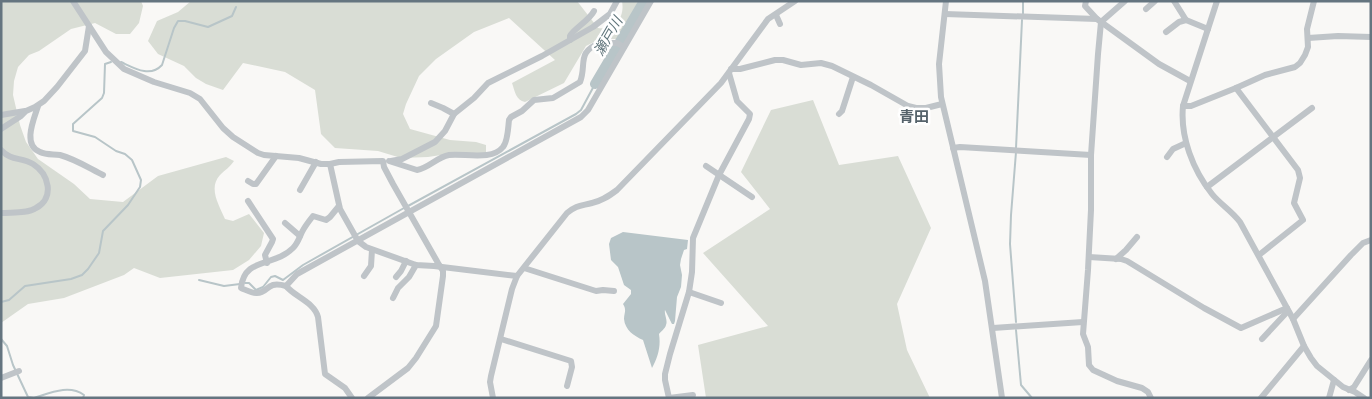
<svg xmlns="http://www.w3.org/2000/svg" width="1372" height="399" viewBox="0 0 1372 399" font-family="Quicksand,'Noto Sans JP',sans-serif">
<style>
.green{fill:#d9ddd5}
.water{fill:#b8c5c8}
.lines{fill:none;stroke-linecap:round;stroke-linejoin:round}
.stream{stroke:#b8c5c8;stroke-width:2}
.river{stroke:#b8c5c8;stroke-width:10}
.street{stroke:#bfc4c8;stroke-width:6}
.labels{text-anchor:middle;stroke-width:5;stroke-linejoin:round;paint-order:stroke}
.water-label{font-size:14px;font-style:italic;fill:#5f747a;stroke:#fff}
.quarter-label{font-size:15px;font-weight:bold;fill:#56636b;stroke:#fff}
</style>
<rect width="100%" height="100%" fill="#f9f8f6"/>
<g class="green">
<path d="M1,1H141L143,6L139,23L130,34H116L95,23L71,29L39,51L29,55L18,67L14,81L13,95L20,125L26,142L38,159L74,184L90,199L123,202L158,176L226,157L234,161C230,167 225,170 220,175C208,188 219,205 225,219L233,221L249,214L264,233L261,246L249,260L233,270L160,278L134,268L124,275L64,298L28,304L1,323Z"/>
<path d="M191,1H577L598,28C615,30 625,18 622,1H641L618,39H600L586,46L564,83L525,102C516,100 515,92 512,83L555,60L509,18L474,32L436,59L419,76L406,104L403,114L410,129L450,140L476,142L486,145V153H454L428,157L401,158L378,151L335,148L321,134L315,90L285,72L243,63L223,90L206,84L196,78L184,66L158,54L148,41L157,21L178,12Z"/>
<polygon points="813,100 839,165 898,156 931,228 897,304 907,350 930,398 706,398 698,345 768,326 703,253 770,209 741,172 771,110"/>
</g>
<path class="water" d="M623,232L688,240L687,249L684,250L681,259L680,265L682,275L681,287L677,297L675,321L674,324H672L665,310C664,315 668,320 666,325C665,329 661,331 659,334C661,346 658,357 652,368L643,340C634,336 625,330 624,319C624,313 627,310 623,304L631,294V290L624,285L618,267L611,260L609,244L611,238Z"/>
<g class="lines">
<g class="stream">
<polyline points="1023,14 1023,1"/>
<path d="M121,62C134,68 150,78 162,65L174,28L178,21H185L208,27L232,16L236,7"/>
<polyline points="1016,148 1022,20"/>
<polyline points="1016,152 1011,215 1010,244 1016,322"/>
<polyline points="408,206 576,114 581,110 595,84"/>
<polyline points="199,280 224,286 240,284"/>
<polyline points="245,283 249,283 256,290 263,287 271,277 275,276 283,280 303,265 404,208"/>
<polyline points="1,302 9,300 25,286 71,279 82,275 88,269 99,253 103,231 128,205 140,187 141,180 132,160 125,154 116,151 95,137 73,131 73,124 102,98 104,93 105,64 111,62"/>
<polyline points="1016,330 1021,385 1032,398"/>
<polyline points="1,339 7,346 13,365 28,397 34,398"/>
<path d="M34,398C50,393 69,384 84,395L83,398"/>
</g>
<polyline class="river" points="595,84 644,1"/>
<g class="street">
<polyline points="73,1 106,52 124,69 154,82 190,93 200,99 223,128 233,137 258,153 264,155 299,158 321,164 330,164 340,209 358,241 366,247 416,265 434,266 517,276"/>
<polyline points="946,1 939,64 941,97 985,281 1002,398"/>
<polyline points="1086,1 1085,6 1097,19"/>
<polyline points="1125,1 1101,22 1098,54 1091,155 1091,210 1088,270 1083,334 1088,347 1089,365 1093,370 1117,381 1142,388 1148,392 1151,398"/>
<polyline points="1174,1 1186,20 1208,29"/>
<path d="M1217,1L1183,106C1180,137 1193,170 1212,194C1220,204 1232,211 1240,222L1293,319L1304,346L1311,358L1317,366L1343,387L1355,392L1364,398"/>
<polyline points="1146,9 1155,1"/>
<polyline points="945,14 1097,19 1159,64 1190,81"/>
<polyline points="776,15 780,24"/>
<polyline points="1166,32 1179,22 1186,20"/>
<polyline points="1308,38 1338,36 1371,37"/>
<path d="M570,40C570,39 570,37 570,36C572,30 590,20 594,11"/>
<polyline points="731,69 740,69 775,60 783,60 801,65 821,63 832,66 871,85 908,106 916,108 926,108 942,104"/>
<polyline points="1236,88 1298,170 1300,178 1294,203 1303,220 1259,255"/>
<polyline points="431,103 443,108 454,114"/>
<path d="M38,106C34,119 22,145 40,152C46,155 53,154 60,155C75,159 89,168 103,175"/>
<polyline points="1183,106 1191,106 1236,88 1265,75 1295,67 1300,63 1305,55 1308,47 1307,29 1314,1"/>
<polyline points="839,114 842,111 853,77"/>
<polyline points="1,115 25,111"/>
<polyline points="1,129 21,116 26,111 35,107 44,101 57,87 85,51 89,26"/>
<polyline points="953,148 960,147 1091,155"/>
<path d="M1,150C11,161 21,157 33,164C49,174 55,198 36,208C27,214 12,212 1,213"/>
<polyline points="1167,157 1173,149 1186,143"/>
<path d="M389,161L417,170C429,168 437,157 449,155C464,153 492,161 503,147C508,141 508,128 509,120L511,117L522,111L534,100L553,98L580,82C587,65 576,52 600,43H617L624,47"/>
<polyline points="391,161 402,159 435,142 445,131 454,114 474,98 488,83 542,56 593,27 610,14 617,1"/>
<polyline points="330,164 339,162 383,161 384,167 393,184 438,263 443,271 443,276 436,326 416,358 408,368 368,398"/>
<polyline points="706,166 752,197"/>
<polyline points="248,181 253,184 256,184 276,156"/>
<polyline points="1207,187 1312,108"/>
<polyline points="300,190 316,162"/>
<polyline points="248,201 273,239 272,242 265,255 267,263"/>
<path d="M339,206L330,217L326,220L313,216C309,221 305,226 302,232C299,238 298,243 293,248C274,267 244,257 241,288C246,290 251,293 256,293C269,294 265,280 286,286C295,297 314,302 318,317L325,374L345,388L352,398"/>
<polyline points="285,223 300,236"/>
<polyline points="1089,257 1121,259 1127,261 1204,308 1241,328 1287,308"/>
<polyline points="1116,259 1126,250 1137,237"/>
<polyline points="524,268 596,291 603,290 614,291"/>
<polyline points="364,276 371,266 372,250"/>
<polyline points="396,277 401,271 406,261"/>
<polyline points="286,286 297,274 581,117 588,110 651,1"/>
<polyline points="689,292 721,303"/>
<polyline points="393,298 398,288 409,277 416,265"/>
<polyline points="1293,319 1351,255 1363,243 1371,240"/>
<polyline points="993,328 1083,322"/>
<polyline points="501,339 571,361 572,367 567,386"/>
<polyline points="1262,339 1288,311"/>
<polyline points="1,378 19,371"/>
<polyline points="1349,390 1354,387 1371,360"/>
<polyline points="693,395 669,398 665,380 665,374 670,354 689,292 692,272 693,238 719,175 749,119 750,114 737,101 729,73"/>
<path d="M493,398L490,382L491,376L512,289L517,276L567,213C577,205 581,206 592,203C602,201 609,196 617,190L721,83L768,19L795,1"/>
<polyline points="1261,398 1304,346"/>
<polyline points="1329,398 1334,380"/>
</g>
</g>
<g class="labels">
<g class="water-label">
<text transform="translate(608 36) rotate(-60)" y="5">瀬戸川</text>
</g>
<g class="quarter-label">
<text x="914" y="122">青田</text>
</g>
</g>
<rect width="1372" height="399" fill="none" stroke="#657580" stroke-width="5"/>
</svg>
